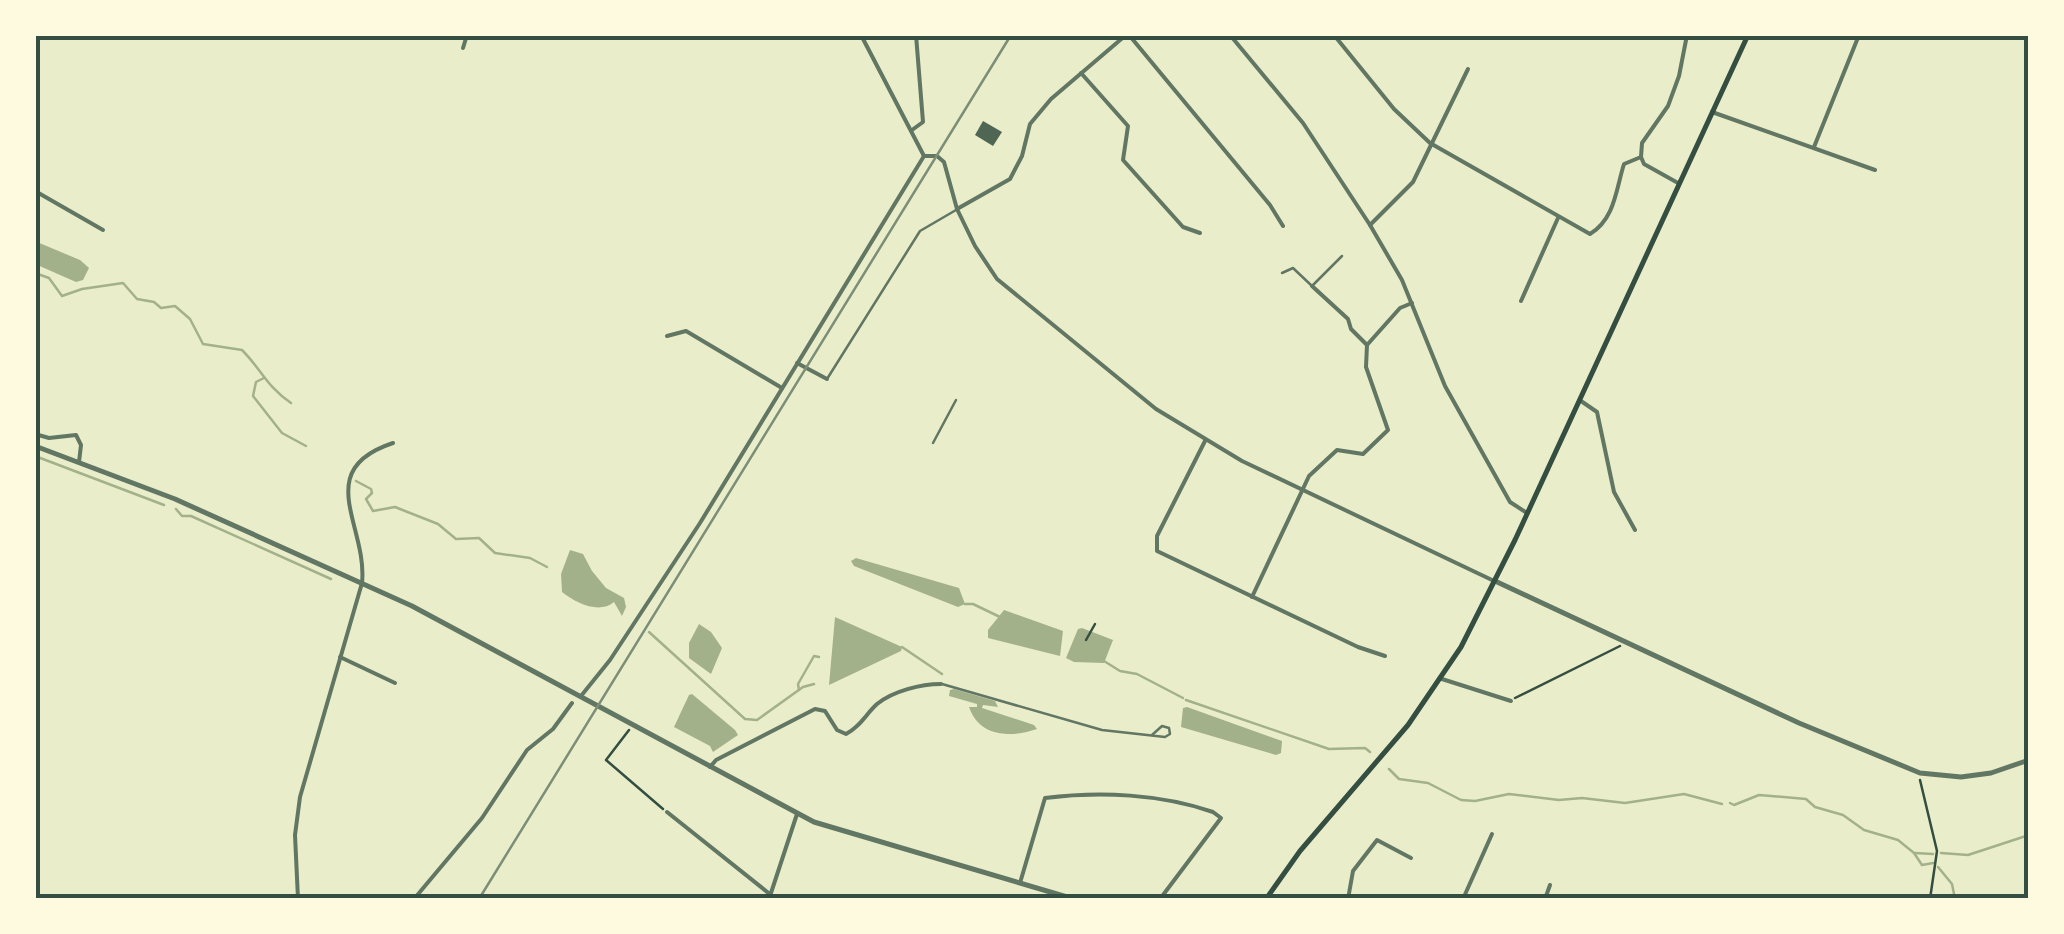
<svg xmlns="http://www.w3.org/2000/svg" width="2064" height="934" viewBox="0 0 2064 934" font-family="'Asap Condensed',sans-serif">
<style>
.water{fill:#a3b18a}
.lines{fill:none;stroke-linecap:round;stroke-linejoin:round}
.stream{stroke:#a3b18a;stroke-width:2.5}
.building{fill:#4f6655}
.path{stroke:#344e41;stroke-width:2.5}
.service{stroke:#617663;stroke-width:2.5}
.minor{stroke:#617663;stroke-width:4}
.tertiary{stroke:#617663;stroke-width:5}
.secondary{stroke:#344e41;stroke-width:5}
.rail{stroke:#7c8e77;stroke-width:2.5}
.neatline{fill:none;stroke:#344e41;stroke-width:4}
</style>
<rect width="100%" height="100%" fill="#e9edc9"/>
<g class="water">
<polygon points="37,242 80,260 89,268 83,280 76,282 35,264"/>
<path d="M570,550L583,554L592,571L606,588L624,598L626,607L622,616L614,602C600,614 577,604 562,592L561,574Z"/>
<polygon points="856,558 959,588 965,604 958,607 854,566 851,561"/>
<polygon points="1004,610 1063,631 1060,656 988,638 988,630"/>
<polygon points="835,617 902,647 901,651 829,685"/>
<polygon points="699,624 711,632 722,648 711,674 689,658 689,643"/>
<polygon points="1082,628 1113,640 1104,663 1074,662 1066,658 1078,629"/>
<path d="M954,689L995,701L998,707L983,705L982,708L1034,725L1037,729C1011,738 979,737 969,707H977V704L949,696L950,690Z"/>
<polygon points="692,694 735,730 738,735 713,752 710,746 674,727 689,695"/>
<polygon points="1187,707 1282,741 1281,753 1276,755 1181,727 1183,708"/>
</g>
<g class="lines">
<g class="stream">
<path d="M35,273L49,278L62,296L82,289L123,283L137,299L154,302L161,308L175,306L190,319L203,344L242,350C261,369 267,387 291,403"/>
<polyline points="264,378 256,382 253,396 282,433 306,446"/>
<polyline points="35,456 164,505"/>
<polyline points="356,481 371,489 372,493 366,499 373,511 395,507 438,524 456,539 479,538 495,553 530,558 547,567"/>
<polyline points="176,509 182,516 191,516 331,579"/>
<polyline points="965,604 973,604 1000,617"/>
<polyline points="649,632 745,719 757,720 803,687 814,684"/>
<polyline points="902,647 942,674"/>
<polyline points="1104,661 1120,671 1137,674 1183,698"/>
<polyline points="799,690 798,684 814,656 819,657"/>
<polyline points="1186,700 1329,749 1365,748 1370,752"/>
<polyline points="1389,769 1399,779 1428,783 1461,800 1475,801 1509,794 1559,800 1582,798 1625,803 1684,794 1722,804"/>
<polyline points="1730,803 1734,805 1759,795 1806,799 1815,807 1843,815 1864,830 1898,840 1914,853 1922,865 1933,863"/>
<polyline points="1915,853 1933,854"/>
<polyline points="1941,853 1968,855 2029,835"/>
<polyline points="1938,867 1952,884 1955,899"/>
</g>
</g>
<polygon class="building" points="983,121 1002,132 993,146 975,135"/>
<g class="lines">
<g class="path">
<polyline points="1086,640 1095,624"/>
<polyline points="1515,698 1620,646"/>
<polyline points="629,730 606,760 663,809"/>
<polyline points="1920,780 1937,851 1930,899"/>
</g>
<g class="service">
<polyline points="1282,273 1293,268 1312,286 1342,256"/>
<polyline points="827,379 920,231 956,210"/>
<polyline points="933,443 956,400"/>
<polyline points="942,684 1102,730 1165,737 1170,734 1169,728 1162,726 1152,735"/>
</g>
<g class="minor">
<polyline points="861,35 924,156"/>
<polyline points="1129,35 1270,205 1283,226"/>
<polyline points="1230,35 1303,123 1370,225 1402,280 1445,386 1510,502 1527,513"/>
<path d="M1334,35L1394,109L1430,143L1590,234C1615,219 1616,189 1624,164L1641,157"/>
<polyline points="463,48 467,35"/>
<polyline points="1081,73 1128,126 1123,160 1183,227 1200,233"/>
<polyline points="1712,112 1875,170"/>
<polyline points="912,130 923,122 916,35"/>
<polyline points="1814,147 1859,35"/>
<polyline points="924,156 937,156 944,162 957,209 975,246 997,279 1156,409 1242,461 1492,580"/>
<polyline points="1678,183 1644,164 1641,157 1642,143 1668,106 1679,76 1687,35"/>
<polyline points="35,191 103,230"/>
<polyline points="957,209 1010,179 1022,156 1030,124 1051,99 1126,35"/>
<polyline points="1370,225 1413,182 1468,69"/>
<polyline points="1312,286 1348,319 1351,329 1367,345"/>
<polyline points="1521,301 1558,218"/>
<polyline points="667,336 686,331 782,388"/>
<polyline points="797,363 827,379"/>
<polyline points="1581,401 1597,412 1614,492 1635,530"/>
<polyline points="35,434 49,438 76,435 81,445 79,462"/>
<polyline points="1205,441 1157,536 1157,551 1358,647 1385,656"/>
<polyline points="1252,597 1309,476 1337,450 1363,454 1388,430 1366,367 1367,345 1400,308 1412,303"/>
<polyline points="340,657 395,683"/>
<polyline points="1442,679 1511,701"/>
<polyline points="581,696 610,660 700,523 924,156"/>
<path d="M710,767L716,760L815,709L825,711L837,730L846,734C861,726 865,715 877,704C893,691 921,684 941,684"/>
<polyline points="667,812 771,895"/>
<path d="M1020,883L1045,798C1100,791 1161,794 1213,812L1221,818L1160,899"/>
<path d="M298,899L295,835L300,797L362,583C368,526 311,470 393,443"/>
<polyline points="414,899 482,818 527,750 553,729 572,703"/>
<polyline points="769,899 797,814"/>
<polyline points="1348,899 1353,871 1377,840 1411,858"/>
<polyline points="1463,899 1492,834"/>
<polyline points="1545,899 1550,885"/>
</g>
<g class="tertiary">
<polyline points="35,446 175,499 412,606 814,822 1074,899"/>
<polyline points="1495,581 1799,723 1920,773 1961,777 1991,773 2029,760"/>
</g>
<polyline class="secondary" points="1266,899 1300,851 1408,725 1461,647 1515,540 1748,35"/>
<polyline class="rail" points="479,899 1011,35"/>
</g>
<rect width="2064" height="934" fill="none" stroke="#fefae0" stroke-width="75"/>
<rect x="38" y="38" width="1988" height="858" class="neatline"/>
</svg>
